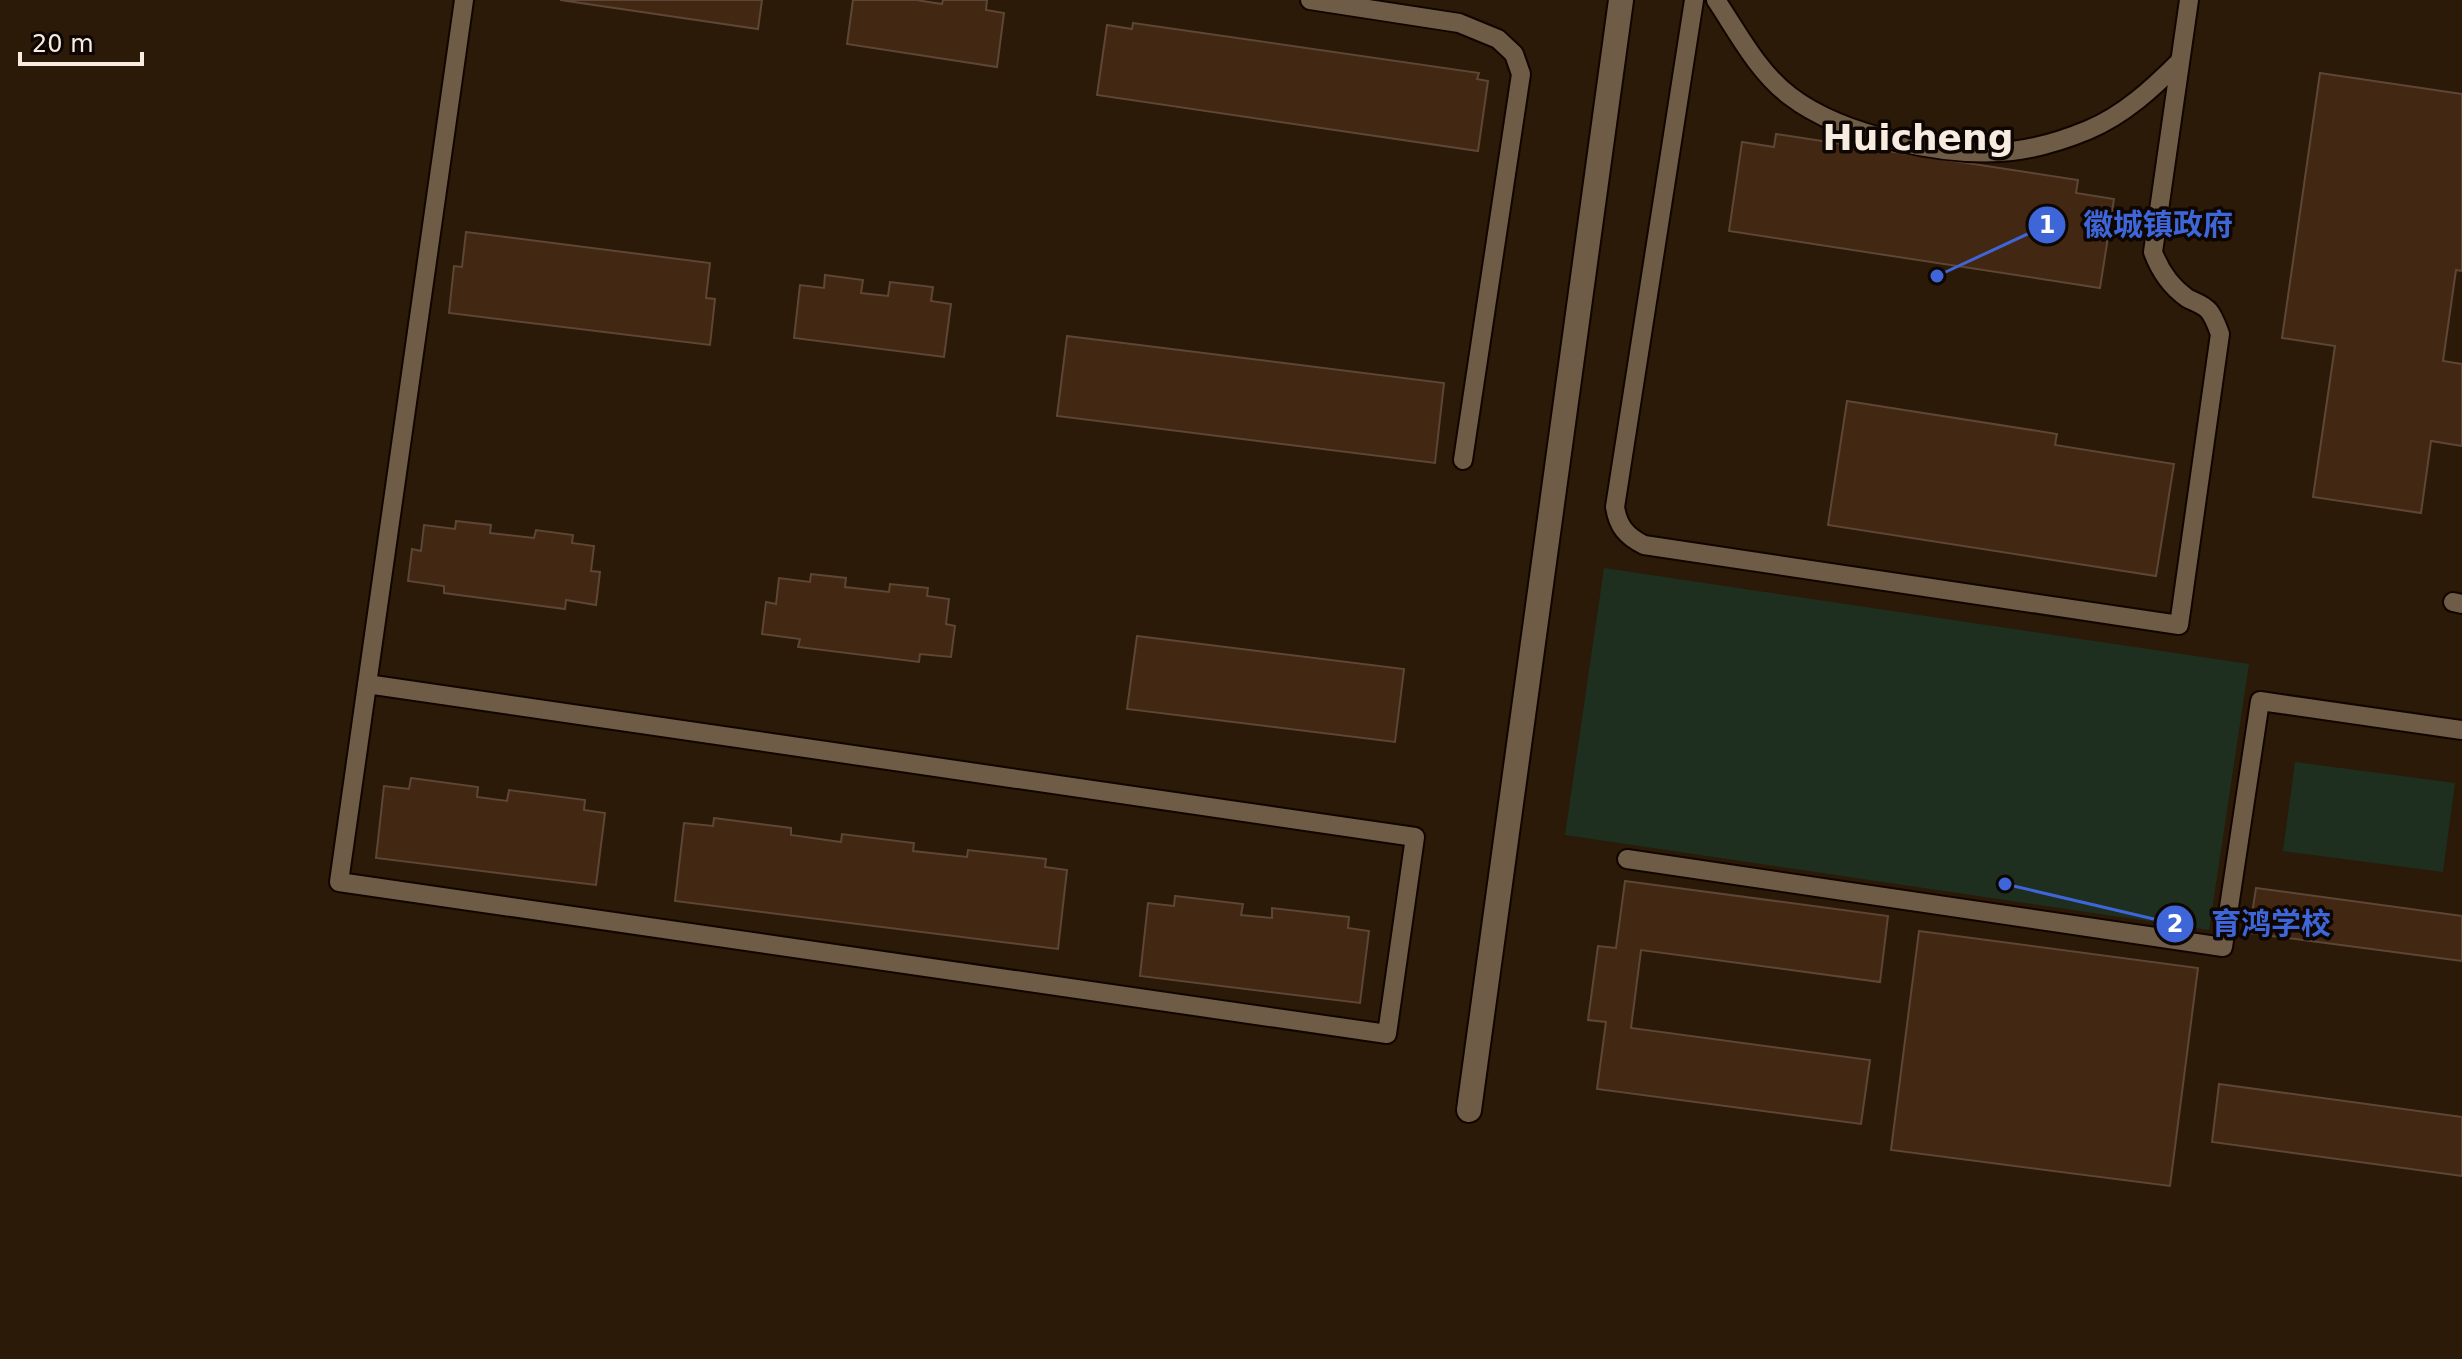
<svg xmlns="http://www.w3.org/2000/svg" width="2462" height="1359" viewBox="0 0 2462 1359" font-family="'DejaVu Sans','Noto Sans SC',sans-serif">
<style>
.green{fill:#1e2f20}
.building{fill:#422713;stroke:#5d4636;stroke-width:2}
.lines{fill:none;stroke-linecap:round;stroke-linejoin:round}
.lane-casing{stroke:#120500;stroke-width:22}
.street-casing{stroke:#120500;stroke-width:28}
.lane{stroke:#6f5c47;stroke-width:18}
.street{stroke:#6f5c47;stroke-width:24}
.labels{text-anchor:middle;stroke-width:7;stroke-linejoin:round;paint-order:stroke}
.district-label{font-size:36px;font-weight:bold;fill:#f8ece1;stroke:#0d0602}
.leader{fill:none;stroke:#3e66d9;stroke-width:3}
.callout-dot{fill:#3e66d9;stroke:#0d0602;stroke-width:3}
.mark-label{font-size:24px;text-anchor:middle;font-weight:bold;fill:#fff}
.callout-label{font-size:30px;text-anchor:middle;font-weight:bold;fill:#3e66d9;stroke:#0d0602;stroke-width:7;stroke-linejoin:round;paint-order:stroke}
</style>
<rect width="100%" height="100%" fill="#2a1a07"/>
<g class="green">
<polygon points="1604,568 2249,664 2209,930 1565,835"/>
<polygon points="2295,762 2455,783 2443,872 2283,851"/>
</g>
<g class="building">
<polygon points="560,0 762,0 758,29"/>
<polygon points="853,0 916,0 942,4 943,0 987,0 986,10 1004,13 997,67 847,44"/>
<polygon points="1133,23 1479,73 1477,79 1488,81 1478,151 1097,95 1107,25 1132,29"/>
<polygon points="2320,73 2462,94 2462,271 2456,270 2443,361 2462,364 2462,446 2431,441 2421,513 2313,497 2335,346 2282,338"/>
<polygon points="1776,134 2078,180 2076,193 2114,199 2100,288 1729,231 1742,142 1774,147"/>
<polygon points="466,232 710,263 706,298 715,299 710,345 449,313 454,266 462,267"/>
<polygon points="825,275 863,280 861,293 888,296 890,282 933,287 931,301 951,304 944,357 794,338 800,285 824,288"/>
<polygon points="1067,336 1444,383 1435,463 1057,416"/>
<polygon points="1847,401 2057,434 2055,445 2174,464 2156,576 1828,525"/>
<polygon points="456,521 491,525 490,533 534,538 536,530 573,535 572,543 594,546 591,571 600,572 596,605 566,600 565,609 444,593 444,586 408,581 412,549 421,551 424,525 455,529"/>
<polygon points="811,574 846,578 845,587 889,592 890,584 928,588 927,596 949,599 946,624 955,626 951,657 920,654 919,662 798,647 800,639 762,634 766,602 776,604 779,578 810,582"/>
<polygon points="1137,636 1404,669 1395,742 1127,709"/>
<polygon points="411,778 478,787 477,797 507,801 509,790 585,800 584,810 605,813 596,885 376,858 384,786 409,789"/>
<polygon points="714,818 791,828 791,835 841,842 842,834 914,843 913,851 967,857 968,850 1046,859 1045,867 1067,870 1058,949 675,901 684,823 713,826"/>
<polygon points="1625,881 1888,916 1880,982 1641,950 1631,1028 1870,1060 1861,1124 1597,1089 1606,1022 1588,1020 1598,946 1616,948"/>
<polygon points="2256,888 2462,916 2462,961 2249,933"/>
<polygon points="1175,896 1243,904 1241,915 1272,918 1272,908 1349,917 1348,928 1369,931 1360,1003 1140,976 1148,903 1174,906"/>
<polygon points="1919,931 2198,968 2170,1186 1891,1150"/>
<polygon points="2219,1084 2462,1117 2462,1176 2212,1142"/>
</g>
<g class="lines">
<defs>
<g id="lane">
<polyline points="1310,0 1459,23 1498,39 1514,54 1521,74 1463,460"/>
<path d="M1694,0L1615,507C1618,526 1626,536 1644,545L2179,625L2220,334C2217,326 2214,317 2209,311C2203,304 2194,302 2187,298C2170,286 2160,271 2153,252L2189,0"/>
<path d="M1716,0C1738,33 1758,72 1790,96C1842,136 1947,158 2012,151C2037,148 2064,140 2088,130C2124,115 2153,88 2180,61"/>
<polyline points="2453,602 2462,604"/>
<path d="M367,684L1415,837L1387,1034L339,882C380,588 422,294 464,0"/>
<polyline points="1627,859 2223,947 2260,701 2462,730"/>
</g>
<polyline id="street" points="1469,1110 1621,0"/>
</defs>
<use href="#lane" class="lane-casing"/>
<use href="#street" class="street-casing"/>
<use href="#lane" class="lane"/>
<use href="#street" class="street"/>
</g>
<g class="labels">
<g class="district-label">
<text x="1918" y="150">Huicheng</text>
</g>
</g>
<path class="leader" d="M1937 276L2047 225M2005 884L2175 924"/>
<g class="callout-dot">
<circle cx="1937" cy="276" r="8"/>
<circle cx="2005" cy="884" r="8"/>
<circle cx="2047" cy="225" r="20"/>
<circle cx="2175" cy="924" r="20"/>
</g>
<g class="mark-label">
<text x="2047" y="233">1</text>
<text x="2175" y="932">2</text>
</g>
<g class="callout-label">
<text x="2158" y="235">徽城镇政府</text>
<text x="2271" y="934">育鸿学校</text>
</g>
<path d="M20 52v12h122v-12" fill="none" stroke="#f8ece1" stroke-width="4"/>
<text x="32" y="52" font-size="24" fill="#f8ece1" stroke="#0d0602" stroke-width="6" paint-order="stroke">20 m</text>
</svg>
